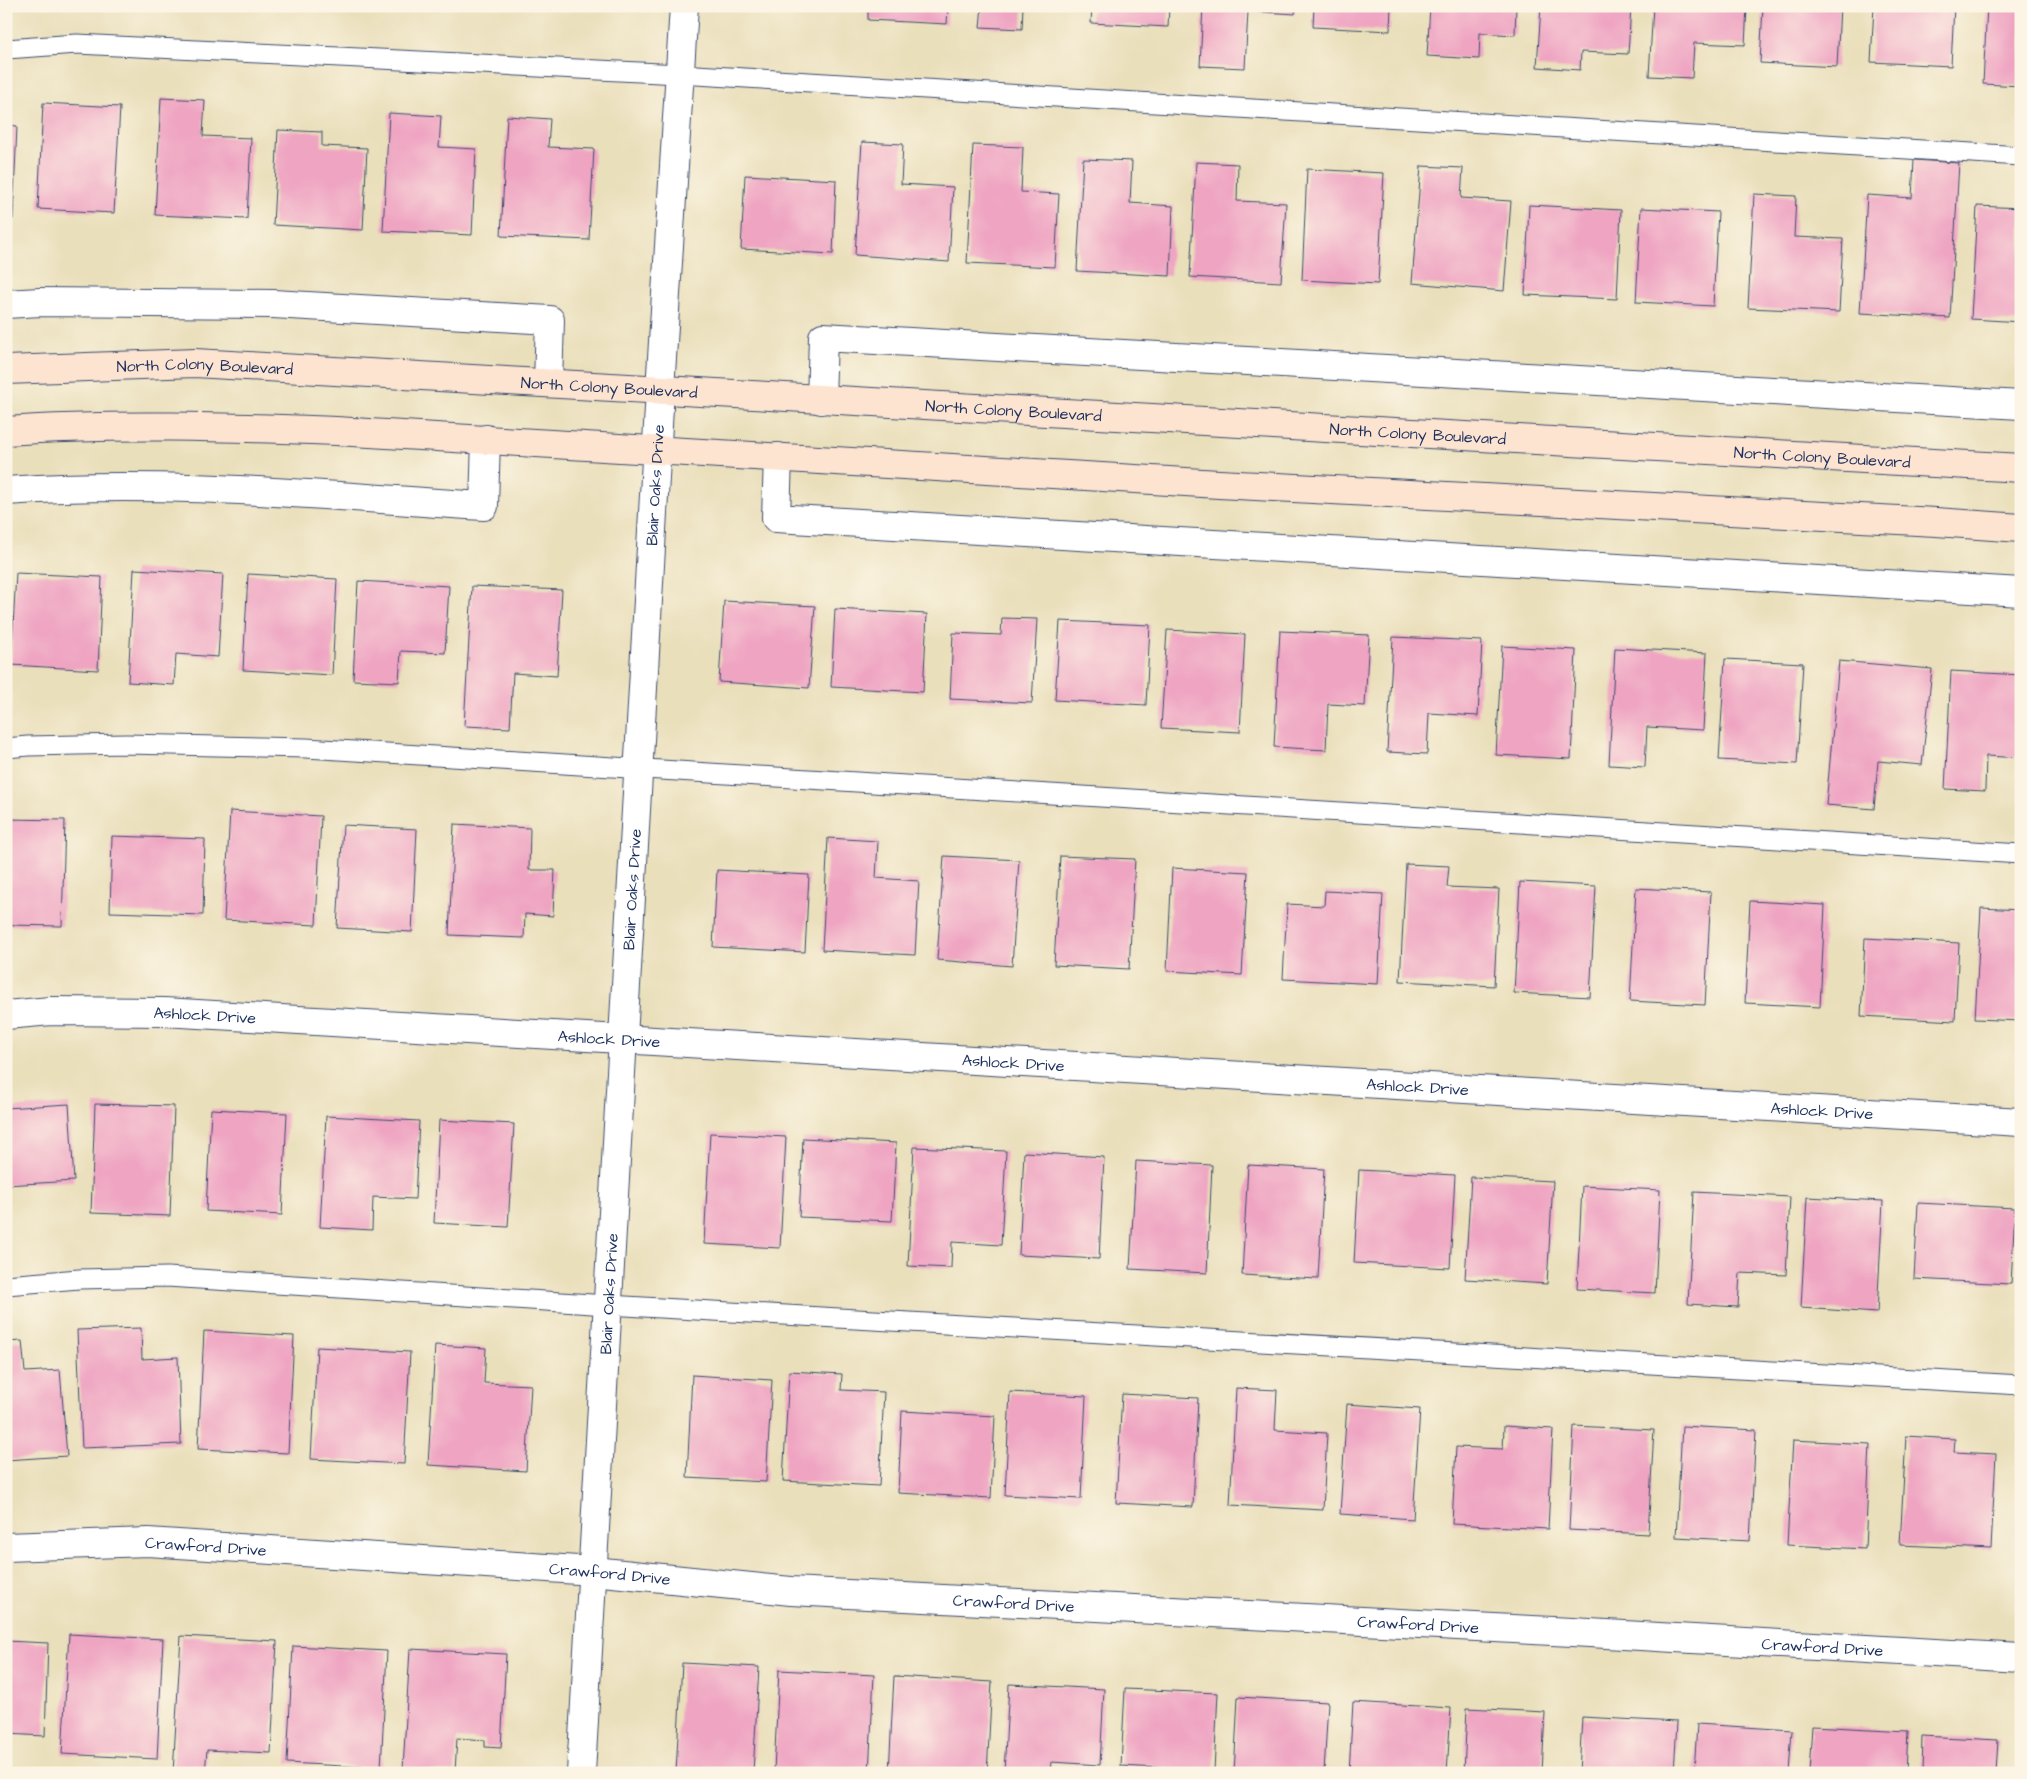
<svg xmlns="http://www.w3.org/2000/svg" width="2027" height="1779" viewBox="0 0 2027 1779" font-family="'Architects Daughter',sans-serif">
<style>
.building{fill:#efa5c2}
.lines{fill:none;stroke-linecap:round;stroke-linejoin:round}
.service-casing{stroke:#3a496c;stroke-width:21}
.minor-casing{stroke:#3a496c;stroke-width:30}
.tertiary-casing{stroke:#3a496c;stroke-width:30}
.secondary-casing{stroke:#3a496c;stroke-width:30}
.service{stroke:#fff;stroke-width:19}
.minor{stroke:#fff;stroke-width:28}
.tertiary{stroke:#fff;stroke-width:28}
.secondary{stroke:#fde4d1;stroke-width:28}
.labels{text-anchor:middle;stroke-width:4;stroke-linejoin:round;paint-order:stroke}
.street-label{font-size:16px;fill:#1b2f5e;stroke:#fcf5e5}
</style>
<rect width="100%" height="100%" fill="#fcf5e5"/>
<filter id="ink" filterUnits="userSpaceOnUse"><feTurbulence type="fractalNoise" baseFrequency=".02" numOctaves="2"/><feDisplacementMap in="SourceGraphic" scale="10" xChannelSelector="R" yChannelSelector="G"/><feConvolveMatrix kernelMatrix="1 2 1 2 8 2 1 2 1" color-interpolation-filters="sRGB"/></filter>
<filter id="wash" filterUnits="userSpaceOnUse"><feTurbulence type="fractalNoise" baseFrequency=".0096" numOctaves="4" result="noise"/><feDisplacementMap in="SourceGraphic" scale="20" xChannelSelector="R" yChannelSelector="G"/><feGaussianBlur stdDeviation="1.12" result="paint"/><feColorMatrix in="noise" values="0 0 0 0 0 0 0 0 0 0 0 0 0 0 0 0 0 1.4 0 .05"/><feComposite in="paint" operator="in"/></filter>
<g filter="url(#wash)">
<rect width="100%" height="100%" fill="#eadfbb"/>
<g id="blocks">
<g class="building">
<polygon points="868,6 948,6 947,24 868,20"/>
<polygon points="982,6 1023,6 1022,29 980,27"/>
<polygon points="1092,6 1169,6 1168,27 1091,23"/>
<polygon points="1203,6 1296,6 1295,14 1248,11 1245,68 1200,66"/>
<polygon points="1314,6 1391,6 1390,31 1313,27"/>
<polygon points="1430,6 1516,6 1515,35 1480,33 1479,59 1427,56"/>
<polygon points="1541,6 1631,6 1628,54 1581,52 1580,70 1537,67"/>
<polygon points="1653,6 1747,6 1745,45 1694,43 1692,78 1649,76"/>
<polygon points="1763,6 1840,6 1837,67 1760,63"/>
<polygon points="1874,6 1954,6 1951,66 1871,62"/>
<polygon points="1987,6 2021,6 2021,86 1983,84"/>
<polygon points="161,98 205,100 203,136 251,138 247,219 155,215"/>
<polygon points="43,103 120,107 114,213 38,209"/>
<polygon points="389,113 441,116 439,147 476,149 472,235 383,231"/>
<polygon points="507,116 550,119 548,147 594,149 589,240 501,236"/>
<polygon points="6,125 17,126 13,219 6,219"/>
<polygon points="278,130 322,132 322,146 367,148 363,230 273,225"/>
<polygon points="862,142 903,144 901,184 953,187 949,262 855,255"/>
<polygon points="973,145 1023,147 1021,192 1059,194 1055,267 967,263"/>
<polygon points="1083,159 1132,161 1130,203 1173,206 1170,276 1077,271"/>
<polygon points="1914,160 1959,163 1950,318 1860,313 1867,195 1912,198"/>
<polygon points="1196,162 1238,164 1237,201 1286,203 1281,282 1190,277"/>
<polygon points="1421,166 1463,168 1461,198 1511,201 1504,291 1412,283"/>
<polygon points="1307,169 1384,173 1378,284 1302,280"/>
<polygon points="745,175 836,180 833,254 741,249"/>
<polygon points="1754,194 1796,196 1794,237 1843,239 1839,312 1748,308"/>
<polygon points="1529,205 1621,210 1617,299 1525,295"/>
<polygon points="1977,206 2021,208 2021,322 1971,319"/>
<polygon points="1641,208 1718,212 1713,306 1636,302"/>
<polygon points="134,569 223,574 218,657 176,654 174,685 128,682"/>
<polygon points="16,573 102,577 98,670 11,665"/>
<polygon points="248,574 337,579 332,675 243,670"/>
<polygon points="358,581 449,586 445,653 401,651 399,682 353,680"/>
<polygon points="472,586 562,590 557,676 513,673 510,728 464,726"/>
<polygon points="724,601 815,606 809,688 719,682"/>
<polygon points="835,609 927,614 923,692 831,687"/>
<polygon points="1002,618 1037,619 1032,703 950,699 953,633 1001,635"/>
<polygon points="1060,621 1150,625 1146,705 1055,700"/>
<polygon points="1167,630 1245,634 1240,732 1161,728"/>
<polygon points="1280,631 1369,635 1365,706 1328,704 1326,750 1274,747"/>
<polygon points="1393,637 1482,641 1478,716 1429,713 1427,754 1387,752"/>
<polygon points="1502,646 1576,650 1571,759 1496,755"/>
<polygon points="1615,648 1707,653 1703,730 1647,727 1645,767 1609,765"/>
<polygon points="1725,659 1803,663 1797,764 1719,760"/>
<polygon points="1839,661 1932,669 1922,765 1878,761 1874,809 1826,805"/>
<polygon points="1951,671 2021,675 2021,758 1986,756 1985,791 1945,789"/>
<polygon points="230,811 321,816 316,925 224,920"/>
<polygon points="6,819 65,820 62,926 6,925"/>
<polygon points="454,824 530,828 529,870 555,870 553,916 525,914 524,938 449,935"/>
<polygon points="343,825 417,829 412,932 337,928"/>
<polygon points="112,836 205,839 203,915 110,912"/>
<polygon points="828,838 878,841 876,878 919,881 915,955 822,950"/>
<polygon points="944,856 1019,860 1012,966 937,960"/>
<polygon points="1060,856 1135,859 1129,969 1054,965"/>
<polygon points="1406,864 1449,866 1447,887 1499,889 1494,986 1400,981"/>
<polygon points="1172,868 1248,872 1242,975 1167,971"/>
<polygon points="717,870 809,875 805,952 713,947"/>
<polygon points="1520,882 1596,886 1590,997 1514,993"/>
<polygon points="1636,888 1711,892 1705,1005 1630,1001"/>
<polygon points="1325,891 1383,894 1378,984 1283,979 1287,904 1324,906"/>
<polygon points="1750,901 1825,905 1820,1007 1745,1003"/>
<polygon points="1981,908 2021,910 2021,1021 1975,1019"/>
<polygon points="1865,938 1959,943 1955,1021 1861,1016"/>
<polygon points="69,1104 74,1181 6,1185 6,1108"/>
<polygon points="95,1104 174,1106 170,1216 91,1213"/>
<polygon points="211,1109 287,1113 282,1215 206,1211"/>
<polygon points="326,1116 419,1121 415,1199 373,1197 372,1230 320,1227"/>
<polygon points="439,1120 514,1124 508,1227 434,1223"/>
<polygon points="710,1133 786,1137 780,1248 704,1244"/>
<polygon points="803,1138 896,1143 892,1221 799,1217"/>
<polygon points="914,1147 1006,1151 1001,1245 952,1242 951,1268 908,1266"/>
<polygon points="1024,1152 1104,1157 1099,1259 1019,1255"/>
<polygon points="1136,1161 1212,1165 1207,1273 1130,1269"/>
<polygon points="1248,1165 1324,1169 1318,1279 1242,1275"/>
<polygon points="1359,1170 1455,1175 1450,1268 1354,1263"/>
<polygon points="1471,1177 1553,1181 1547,1284 1465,1279"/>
<polygon points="1582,1186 1660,1190 1655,1293 1577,1289"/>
<polygon points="1694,1192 1790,1197 1786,1275 1740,1273 1738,1307 1688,1304"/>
<polygon points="1807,1197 1883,1201 1877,1313 1801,1308"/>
<polygon points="1918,1203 2015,1208 2011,1284 1914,1279"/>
<polygon points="141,1328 142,1359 178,1357 181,1444 82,1448 77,1330"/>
<polygon points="204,1331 294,1336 288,1453 198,1449"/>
<polygon points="22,1341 25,1372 60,1370 67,1456 6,1460 6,1342"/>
<polygon points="435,1345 486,1348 484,1383 531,1385 526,1471 428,1465"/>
<polygon points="317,1347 410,1352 404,1464 311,1459"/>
<polygon points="789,1371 842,1374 841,1390 884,1392 879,1486 783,1481"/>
<polygon points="692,1375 772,1380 766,1482 687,1478"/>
<polygon points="1236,1388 1277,1390 1275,1430 1327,1433 1323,1510 1230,1505"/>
<polygon points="1010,1392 1086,1396 1081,1499 1005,1495"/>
<polygon points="1122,1394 1198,1398 1193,1507 1116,1503"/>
<polygon points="1347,1404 1420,1409 1413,1519 1340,1514"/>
<polygon points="902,1411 995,1416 991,1498 898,1493"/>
<polygon points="1504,1426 1553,1429 1548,1529 1452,1524 1456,1447 1503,1449"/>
<polygon points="1574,1426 1654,1430 1648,1534 1569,1530"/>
<polygon points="1682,1426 1756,1430 1750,1541 1676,1537"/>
<polygon points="1906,1436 1955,1439 1954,1452 1996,1454 1991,1549 1900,1545"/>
<polygon points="1793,1440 1870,1444 1865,1549 1787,1545"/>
<polygon points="69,1634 163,1639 157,1759 62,1754"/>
<polygon points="181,1636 277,1641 271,1753 207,1750 205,1773 173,1773"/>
<polygon points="6,1641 48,1643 45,1736 6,1734"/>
<polygon points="293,1646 387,1651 381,1768 287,1763"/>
<polygon points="410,1649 506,1654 501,1748 485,1747 485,1740 457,1738 455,1772 403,1769"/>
<polygon points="682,1663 759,1667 753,1773 676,1772"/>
<polygon points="779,1670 874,1675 869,1773 774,1771"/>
<polygon points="894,1676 992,1682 987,1773 889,1773"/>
<polygon points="1009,1684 1104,1689 1100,1765 1051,1762 1050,1773 1004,1773"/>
<polygon points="1125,1689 1218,1693 1214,1771 1121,1766"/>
<polygon points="1238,1697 1328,1702 1324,1773 1234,1773"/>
<polygon points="1353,1702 1451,1708 1447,1773 1349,1773"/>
<polygon points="1467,1708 1545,1712 1542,1773 1464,1773"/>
<polygon points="1582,1717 1677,1722 1674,1773 1579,1773"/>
<polygon points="1697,1724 1792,1730 1789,1773 1694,1773"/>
<polygon points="1812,1726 1908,1731 1906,1773 1809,1773"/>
<polygon points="1922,1736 1998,1740 1996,1773 1921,1773"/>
</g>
</g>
</g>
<g filter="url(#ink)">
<use href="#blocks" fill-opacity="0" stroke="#3a496c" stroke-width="1"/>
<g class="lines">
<defs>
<g id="service">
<polyline points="6,49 77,44 680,74 2021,156"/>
<polyline points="6,748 28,746 126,744 306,748 2021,854"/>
<polyline points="6,1285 79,1279 167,1277 608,1305 2021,1385"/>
</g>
<g id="minor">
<polyline points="6,304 40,302 273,304 550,320 548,383"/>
<polyline points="660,390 684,6"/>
<polyline points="821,400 823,337 2021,405"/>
<polyline points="778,457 776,518 2021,592"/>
<path d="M6,491C165,479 325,496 484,506L486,439"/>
<path id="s1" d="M6,1015L51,1011L164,1012L2021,1122"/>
<path id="s2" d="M6,1547L148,1542L593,1571L791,1591L1572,1632L2021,1658"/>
</g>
<g id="tertiary">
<path id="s3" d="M581,1773L660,390"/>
</g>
<g id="secondary">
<path id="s4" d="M6,370L195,363L2021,468"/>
<path d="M6,431C116,423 226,427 336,431L1219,484L1936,522L2021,528"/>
</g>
</defs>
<use href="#service" class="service-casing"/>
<use href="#minor" class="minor-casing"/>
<use href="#tertiary" class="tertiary-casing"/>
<use href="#secondary" class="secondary-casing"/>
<use href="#service" class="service"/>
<use href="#minor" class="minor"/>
<use href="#tertiary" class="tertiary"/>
<use href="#secondary" class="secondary"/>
</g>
</g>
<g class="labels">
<g class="street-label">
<text dy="6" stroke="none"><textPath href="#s4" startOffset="199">North Colony Boulevard</textPath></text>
<text dy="6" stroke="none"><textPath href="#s4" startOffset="604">North Colony Boulevard</textPath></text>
<text dy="6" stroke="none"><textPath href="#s4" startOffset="1009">North Colony Boulevard</textPath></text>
<text dy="6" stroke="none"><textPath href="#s4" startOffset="1414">North Colony Boulevard</textPath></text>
<text dy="6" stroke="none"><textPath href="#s4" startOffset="1819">North Colony Boulevard</textPath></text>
<text dy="6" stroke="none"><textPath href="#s3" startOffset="1290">Blair Oaks Drive</textPath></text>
<text dy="6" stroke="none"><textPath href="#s3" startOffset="885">Blair Oaks Drive</textPath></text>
<text dy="6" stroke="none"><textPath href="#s1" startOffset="199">Ashlock Drive</textPath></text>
<text dy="6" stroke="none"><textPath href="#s1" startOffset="604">Ashlock Drive</textPath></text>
<text dy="6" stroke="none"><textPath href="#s1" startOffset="1009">Ashlock Drive</textPath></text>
<text dy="6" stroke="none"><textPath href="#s1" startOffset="1414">Ashlock Drive</textPath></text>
<text dy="6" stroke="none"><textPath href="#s1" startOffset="1819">Ashlock Drive</textPath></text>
<text dy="6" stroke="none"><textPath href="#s3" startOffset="480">Blair Oaks Drive</textPath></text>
<text dy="6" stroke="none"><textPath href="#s2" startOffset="200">Crawford Drive</textPath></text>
<text dy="6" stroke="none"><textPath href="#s2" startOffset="605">Crawford Drive</textPath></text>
<text dy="6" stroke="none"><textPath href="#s2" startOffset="1010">Crawford Drive</textPath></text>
<text dy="6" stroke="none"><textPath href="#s2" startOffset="1415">Crawford Drive</textPath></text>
<text dy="6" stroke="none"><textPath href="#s2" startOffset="1820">Crawford Drive</textPath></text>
</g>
</g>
<rect width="2027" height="1779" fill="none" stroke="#fcf5e5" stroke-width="25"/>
</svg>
